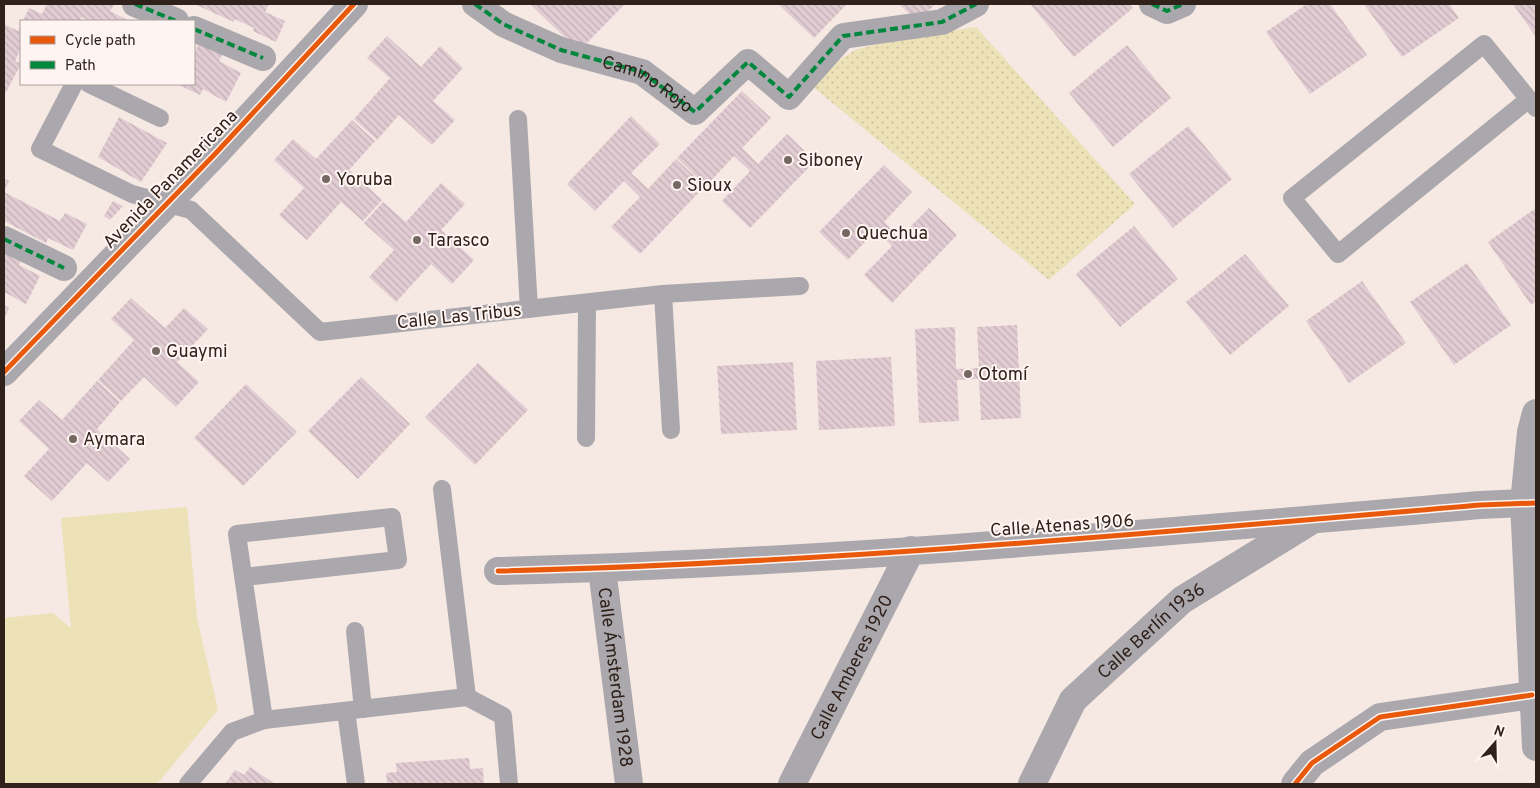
<svg xmlns="http://www.w3.org/2000/svg" width="1540" height="788" viewBox="0 0 1540 788" font-family="Overpass,sans-serif">
<style>
.green{fill:#ede1b7}
.park{fill:url(#park-dots)}
.building{fill:url(#building-back-hatch)}
.lines{fill:none;stroke-linecap:round;stroke-linejoin:round}
.service{stroke:#aaa8ac;stroke-width:18}
.pedestrian{stroke:#aaa8ac;stroke-width:26}
.minor{stroke:#aaa8ac;stroke-width:28}
.tertiary{stroke:#aaa8ac;stroke-width:28}
.quiet{stroke:#00873e;stroke-width:4;stroke-dasharray:8 4;stroke-linecap:butt}
.cycleway-casing{stroke:#fef5f2;stroke-width:8}
.cycleway{stroke:#e8590c;stroke-width:5}
.poi-dot{fill:#756761;stroke:#fef5f2;stroke-width:2}
.labels{text-anchor:middle;stroke-width:4;stroke-linejoin:round;paint-order:stroke}
.street-label{font-size:18px;fill:#30211b;stroke:#fef5f2}
.poi-label{font-size:18px;fill:#30211b;stroke:#fef5f2;text-anchor:start}
</style>
<defs>
<pattern id="park-dots" width="8" height="8" patternUnits="userSpaceOnUse" patternTransform="scale(1.25)"><rect width="8" height="8" fill="#ede1b7"/><path d="M2 2h.1M6 6h.1" fill="none" stroke="#ccc19d" stroke-width="1.8" stroke-linecap="round"/></pattern>
<pattern id="building-back-hatch" width="6" height="6" patternUnits="userSpaceOnUse" patternTransform="scale(1.25)"><rect width="6" height="6" fill="#e2ccd3"/><path d="M-1 5l2 2M0 0l6 6M5-1l2 2" fill="none" stroke="#c2afb5"/></pattern>
</defs>
<rect width="100%" height="100%" fill="#f6e8e2"/>
<polygon class="green" points="187,507 197,618 218,710 157,784 4,784 4,618 53,613 71,628 61,518"/>
<polygon class="park" points="976,27 1135,204 1049,280 807,82 855,50 901,38"/>
<g class="building">
<polygon points="47,4 112,4 114,5 110,11 129,21 90,21 82,17 79,21 23,21 29,8 42,14"/>
<polygon points="194,4 269,4 265,12 285,21 276,42 253,31 254,28 235,19 234,22"/>
<polygon points="530,4 625,4 579,51"/>
<polygon points="778,4 847,4 814,38"/>
<polygon points="899,4 935,4 918,22"/>
<polygon points="1030,4 1129,4 1133,8 1074,57"/>
<polygon points="1307,4 1330,4 1367,55 1310,94 1266,32"/>
<polygon points="1364,4 1449,4 1459,18 1402,57"/>
<polygon points="1513,4 1536,4 1536,37"/>
<polygon points="4,24 18,31 21,24 21,48 15,61 21,64 4,96"/>
<polygon points="387,36 421,67 440,46 463,68 433,101 455,120 432,145 399,115 377,140 354,119 390,78 367,58"/>
<polygon points="201,39 224,51 219,61 241,73 226,102 203,89 200,95 177,84 194,84 194,54"/>
<polygon points="1127,45 1171,98 1113,147 1069,93"/>
<polygon points="742,91 771,118 742,148 758,164 787,134 815,161 750,228 722,201 750,171 734,156 706,186 677,158"/>
<polygon points="631,116 660,144 631,173 648,189 676,159 705,186 640,254 611,227 640,197 624,181 595,211 567,184"/>
<polygon points="119,117 167,143 141,182 98,157"/>
<polygon points="352,120 375,141 349,170 382,200 363,221 341,202 307,240 279,215 304,188 274,160 293,139 316,159"/>
<polygon points="1188,126 1232,179 1173,228 1129,174"/>
<polygon points="884,165 912,192 884,222 900,237 929,208 957,235 892,303 864,275 892,246 876,230 848,260 819,232"/>
<polygon points="4,178 9,181 4,192"/>
<polygon points="441,183 465,204 441,230 474,260 452,284 431,264 396,302 369,277 394,250 364,223 383,202 406,222"/>
<polygon points="4,192 60,221 65,213 87,224 73,250 48,238 46,243 4,221"/>
<polygon points="113,201 123,206 110,220 104,216"/>
<polygon points="1536,208 1536,301 1531,305 1488,242"/>
<polygon points="1134,226 1178,279 1120,327 1076,274"/>
<polygon points="4,248 23,257 19,265 40,276 26,304 4,292"/>
<polygon points="1245,254 1289,306 1230,355 1186,302"/>
<polygon points="1467,263 1511,325 1454,365 1410,302"/>
<polygon points="1362,281 1406,343 1349,383 1306,321"/>
<polygon points="131,298 165,328 184,308 208,329 177,362 199,382 176,407 144,377 121,401 98,380 134,340 111,319"/>
<polygon points="4,305 9,308 4,319"/>
<polygon points="1017,325 1021,418 981,420 979,379 957,380 959,421 919,423 915,329 955,327 956,369 979,368 977,327"/>
<polygon points="891,357 895,426 819,430 816,361"/>
<polygon points="793,362 797,430 721,434 717,366"/>
<polygon points="478,363 528,410 475,465 425,417"/>
<polygon points="361,377 410,424 358,479 308,431"/>
<polygon points="97,381 120,402 97,429 130,459 108,482 87,463 52,501 24,476 49,449 19,421 39,400 62,420"/>
<polygon points="246,384 297,432 243,486 194,438"/>
<polygon points="469,758 470,769 483,768 484,784 387,784 386,773 397,772 396,763"/>
<polygon points="250,767 275,784 225,784 235,770 244,775"/>
</g>
<g class="lines">
<g class="service">
<polyline points="74,84 40,149 132,194 191,210 320,332 663,294 800,286"/>
<polyline points="89,84 160,118"/>
<polyline points="1529,99 1338,254 1292,198 1484,44 1536,108"/>
<polyline points="518,119 529,309"/>
<polyline points="663,294 671,430"/>
<polyline points="586,438 587,303"/>
<polyline points="442,489 467,697"/>
<polyline points="244,577 398,560 392,517 237,534 264,720"/>
<polyline points="355,631 363,709"/>
<polyline points="346,711 356,784"/>
<polyline points="188,784 232,732 264,720 467,697 503,716 509,784"/>
</g>
<g class="pedestrian">
<polyline points="135,4 176,21"/>
<path id="s1" d="M475,4L503,24L561,50L642,72L695,112L748,62L789,97L843,36L942,22L976,4"/>
<polyline points="1152,4 1167,11 1183,4"/>
<polyline points="194,29 263,58"/>
<polyline points="4,239 64,268"/>
</g>
<g class="minor">
<path id="s2" d="M602,569L629,784"/>
<path d="M498,571C826,563 1154,533 1480,505L1524,503"/>
<path id="s3" d="M792,784L911,550"/>
<path id="s4" d="M1032,784L1073,700L1182,600L1309,522"/>
<polyline points="1295,784 1312,763 1380,717 1532,695"/>
</g>
<g class="tertiary">
<polyline points="4,372 215,154 354,4"/>
<polyline points="1536,413 1531,432 1524,503 1536,747"/>
</g>
<g class="quiet">
<polyline points="135,4 176,21"/>
<polyline points="475,4 503,24 561,50 642,72 695,112 748,62 789,97 843,36 942,22 976,4"/>
<polyline points="1152,4 1167,11 1183,4"/>
<polyline points="194,29 263,58"/>
<polyline points="4,239 64,268"/>
</g>
<defs>
<g id="cycleway">
<polyline points="4,372 215,154 354,4"/>
<path d="M498,571C826,563 1154,533 1480,505L1536,503"/>
<polyline points="1295,784 1312,763 1380,717 1532,695"/>
</g>
</defs>
<use href="#cycleway" class="cycleway-casing"/>
<use href="#cycleway" class="cycleway"/>
</g>
<g class="poi-dot">
<circle cx="788" cy="160" r="5"/>
<circle cx="326" cy="179" r="5"/>
<circle cx="677" cy="185" r="5"/>
<circle cx="846" cy="233" r="5"/>
<circle cx="417" cy="240" r="5"/>
<circle cx="156" cy="351" r="5"/>
<circle cx="968" cy="374" r="5"/>
<circle cx="73" cy="439" r="5"/>
</g>
<g class="labels">
<g class="street-label">
<text dy="6" stroke="none"><textPath href="#s1" startOffset="192">Camino Rojo</textPath></text>
<text transform="translate(170 179) rotate(-46)" y="6">Avenida Panamericana</text>
<text transform="translate(459 316) rotate(-6)" y="6">Calle Las Tribus</text>
<text transform="translate(1062 525) rotate(-4)" y="6">Calle Atenas 1906</text>
<text dy="6" stroke="none"><textPath href="#s4" startOffset="198">Calle Berlín 1936</textPath></text>
<text dy="6" stroke="none"><textPath href="#s3" startOffset="131">Calle Amberes 1920</textPath></text>
<text dy="6" stroke="none"><textPath href="#s2" startOffset="109">Calle Ámsterdam 1928</textPath></text>
</g>
<g class="poi-label">
<text x="798" y="166">Siboney</text>
<text x="336" y="185">Yoruba</text>
<text x="687" y="191">Sioux</text>
<text x="856" y="239">Quechua</text>
<text x="427" y="246">Tarasco</text>
<text x="166" y="357">Guaymi</text>
<text x="978" y="380">Otomí</text>
<text x="83" y="445">Aymara</text>
</g>
</g>
<rect width="1540" height="788" fill="none" stroke="#30211b" stroke-width="10"/>
<rect x="20" y="20" width="175" height="65" fill="#fef5f2" stroke="#aca09c"/>
<rect x="30" y="36" width="25" height="8" fill="#e8590c" stroke="#aca09c"/>
<text x="65" y="45" font-size="15" fill="#30211b">Cycle path</text>
<rect x="30" y="61" width="25" height="8" fill="#00873e" stroke="#aca09c"/>
<text x="65" y="70" font-size="15" fill="#30211b">Path</text>
<g transform="translate(1495 743) rotate(20)" stroke="#fef5f2" stroke-width="4" paint-order="stroke">
<path d="M0-4L9 19L0 12L-9 19Z" fill="#30211b"/>
<text y="-8" font-size="14" font-weight="bold" text-anchor="middle" fill="#30211b">N</text>
</g>
</svg>
